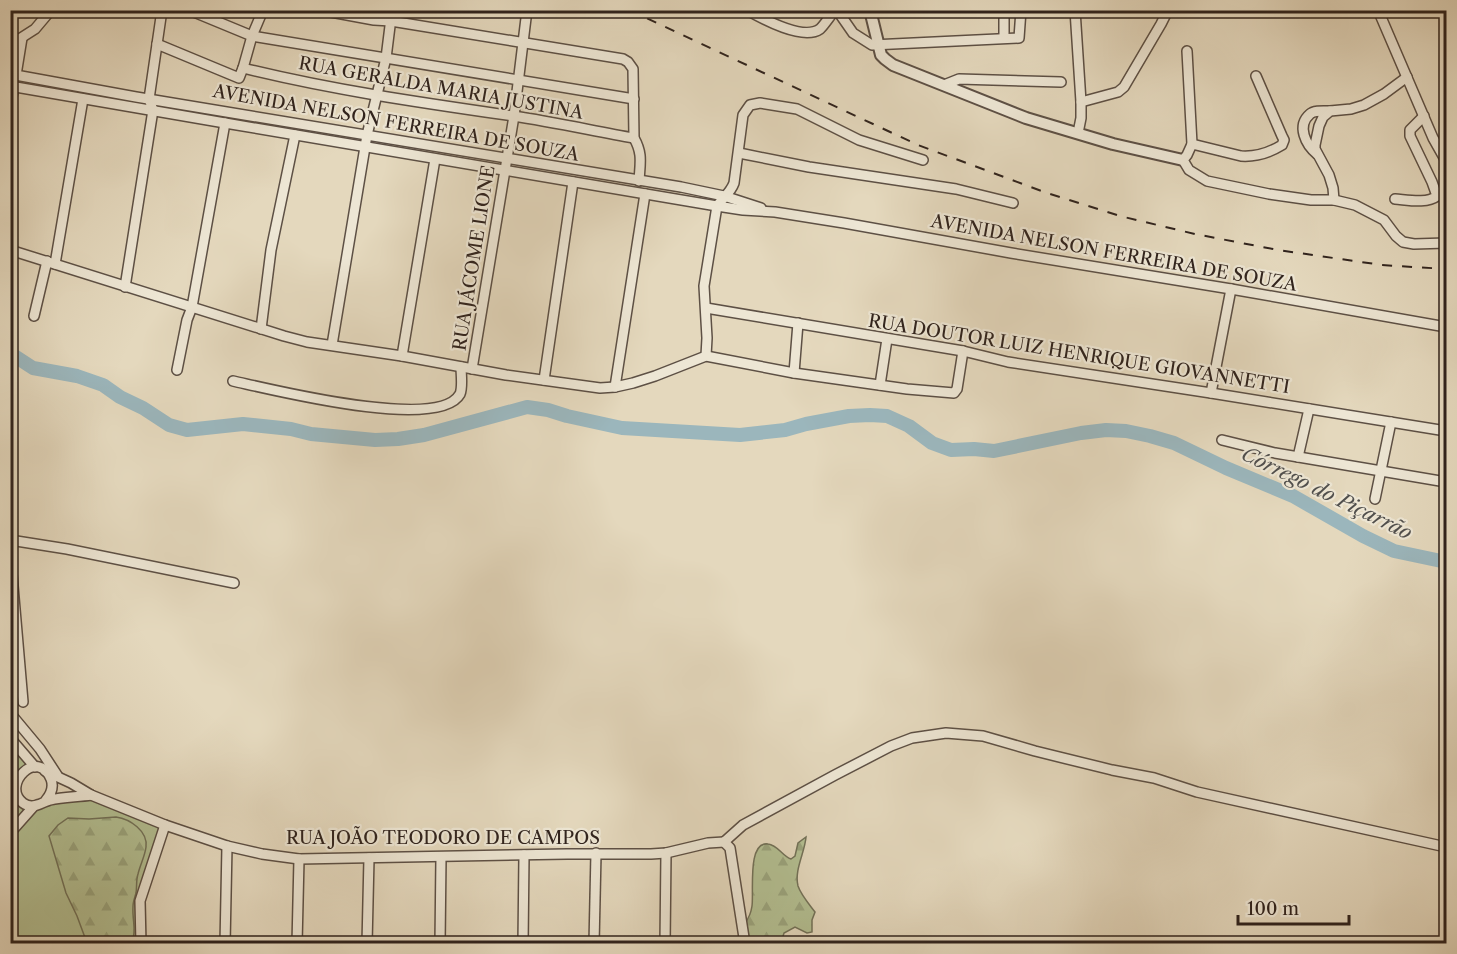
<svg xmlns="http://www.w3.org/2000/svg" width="1457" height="954" viewBox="0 0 1457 954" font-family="'Libre Caslon Text',serif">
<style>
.green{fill:#b3bf92;stroke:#727158;stroke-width:1.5}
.forest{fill:url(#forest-firs);stroke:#727158;stroke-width:1.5}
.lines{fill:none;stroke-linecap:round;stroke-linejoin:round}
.river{stroke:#9bb6bc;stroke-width:14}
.minor-casing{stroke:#5d5045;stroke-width:12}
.tertiary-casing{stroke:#5d5045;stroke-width:14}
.minor{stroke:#ede6d4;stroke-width:9}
.tertiary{stroke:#ede6d4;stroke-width:10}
.rail{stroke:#30231d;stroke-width:2;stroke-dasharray:10 10;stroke-linecap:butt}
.labels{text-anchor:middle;stroke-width:4.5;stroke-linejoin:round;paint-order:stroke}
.street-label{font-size:18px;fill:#30231d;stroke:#ede6d4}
.water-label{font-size:20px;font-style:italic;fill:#504f4d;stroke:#ede6d4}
</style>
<defs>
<pattern id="forest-firs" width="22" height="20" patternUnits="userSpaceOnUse" patternTransform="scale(1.5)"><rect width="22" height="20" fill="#b3bf92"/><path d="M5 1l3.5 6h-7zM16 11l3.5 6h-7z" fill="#9aa47d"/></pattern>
</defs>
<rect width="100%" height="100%" fill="#e4d8bd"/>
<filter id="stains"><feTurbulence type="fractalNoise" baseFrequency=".00333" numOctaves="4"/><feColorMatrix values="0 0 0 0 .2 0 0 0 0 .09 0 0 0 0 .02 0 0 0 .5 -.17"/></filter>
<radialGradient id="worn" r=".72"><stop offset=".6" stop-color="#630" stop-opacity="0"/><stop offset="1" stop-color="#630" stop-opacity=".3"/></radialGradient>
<g class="green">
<polygon points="10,738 34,766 13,786 28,805 11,827"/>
<polygon points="91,795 165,825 142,892 141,943 11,944 11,833 34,806"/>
</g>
<g class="forest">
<path d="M116,817C130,819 148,831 146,847C145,856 140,865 138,874C136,880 137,887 136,893C135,897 133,902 133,906C132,921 137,929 132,943H87L77,916L66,893L49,836L58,825L68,818L89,819Z"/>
<path d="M806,837C805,852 794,870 798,886C801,895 809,904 815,912L812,920V932L807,933L795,927L784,933L781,943H749L745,923C749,918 751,913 752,906C754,892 747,841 768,844C778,845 782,856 791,859L795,856L798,843Z"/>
</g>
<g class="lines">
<polyline class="river" points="10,353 33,368 77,376 103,385 120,397 143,408 169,425 187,430 243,424 291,429 311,434 375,440 398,439 424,435 527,407 548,410 567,416 622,428 740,435 785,430 806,424 849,416 870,415 887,416 909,426 932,443 951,450 974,449 994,451 1081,433 1106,430 1126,431 1150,436 1174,443 1226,468 1293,496 1363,536 1394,551 1446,562"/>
<defs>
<g id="minor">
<polyline points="189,10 252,36 634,99"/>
<path d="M320,10L374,20L391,21L623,59L628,62L633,69L634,138C643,154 640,163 639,181"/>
<path d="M747,10C763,19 803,41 820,29C825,24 830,16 835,10"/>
<polyline points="837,10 853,33 872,45 1019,38 1021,10"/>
<polyline points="1075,10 1081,102 1081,118 1078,133"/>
<polyline points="1378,10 1433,138 1446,161"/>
<polyline points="1004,38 1004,12"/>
<polyline points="157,44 239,78 243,68 252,36 263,10"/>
<polyline points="10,45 35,29 51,10"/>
<polyline points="1187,51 1192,144 1187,155 1183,160 1189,170 1207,181 1269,194 1311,200 1334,200 1355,205 1384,220 1396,236 1403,242 1414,244 1446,243"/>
<path d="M243,68C332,90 423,103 513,116C554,122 594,131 634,138"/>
<polyline points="10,74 136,97 681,187 724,196 761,208"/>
<polyline points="16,75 22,38"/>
<polyline points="944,85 959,79 1061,82"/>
<polyline points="10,86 225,123 717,206 743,210 775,212 844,223 1011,253 1231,289 1446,327"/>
<polyline points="1081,102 1118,92 1124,87 1161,24 1166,14 1166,10"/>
<polyline points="10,106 14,87"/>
<path d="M1192,144L1241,156C1256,157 1269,153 1282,145L1284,140L1282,136L1256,76"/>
<polyline points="739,153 809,167 956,189 1013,203"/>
<path d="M1317,154C1306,145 1296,126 1310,114C1314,110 1324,111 1330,111"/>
<path d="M1395,199C1408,200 1427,204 1437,196L1432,182L1410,136V130L1424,116"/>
<polyline points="1334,200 1333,188 1329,175 1315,149 1315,145 1319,126 1323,117 1330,111 1351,109 1364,105 1384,94 1407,77"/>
<polyline points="10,250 284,336 307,342 402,356 506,375 600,388 615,387 633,383 655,376 706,356 794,373 907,389 954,393 957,389 963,351"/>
<polyline points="55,264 83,99"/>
<polyline points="125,287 153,110 149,99 162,10"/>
<polyline points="706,308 963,351 1008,362 1211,393 1446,431"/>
<polyline points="34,316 47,261"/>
<polyline points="261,329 271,250 295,135"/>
<polyline points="332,345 367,135 386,58 392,10"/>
<polyline points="402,356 435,159"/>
<path d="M706,356L707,338L704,286L717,206C723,198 731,192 734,183L743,115L750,105L760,103L797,109L859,140L923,160"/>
<polyline points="472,369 514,116 527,10"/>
<polyline points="177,370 187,320 192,307 225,123"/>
<polyline points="794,373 798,323"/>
<polyline points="544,380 573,182"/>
<path d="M233,381C270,389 439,432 460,394C463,387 461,374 461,367"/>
<polyline points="880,385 887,339"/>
<polyline points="615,387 645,194"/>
<polyline points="1211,393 1231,289"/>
<polyline points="1222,440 1275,453 1446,482"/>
<polyline points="1298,457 1309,409"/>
<polyline points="1375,499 1391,422"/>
<polyline points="10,540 67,549 234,583"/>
<polyline points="10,551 23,702"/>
<polyline points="10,713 40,749 57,775"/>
<polyline points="10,738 35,767"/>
<polyline points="45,771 71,783 91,795 165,825 227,846 262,854 299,859 567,854 651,854 666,853 708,843 724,842"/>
<path d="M46,800C51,794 54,787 51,779C38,747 0,785 23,803C27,806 32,807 37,805C42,804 45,801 50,800C63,797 78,797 91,795"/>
<polyline points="10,833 34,806"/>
<polyline points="724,842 743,825 835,775 891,746 912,738 946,733 983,736 1035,751 1112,770 1154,778 1197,792 1446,847"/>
<polyline points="724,842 730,848 745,944"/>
<polyline points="141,944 140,901 165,825"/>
<polyline points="225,944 227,846"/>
<polyline points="297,944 299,859"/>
<polyline points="367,944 369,858"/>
<polyline points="440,944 441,857"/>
<polyline points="523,944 524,855"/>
<polyline points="594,944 596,853"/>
<polyline points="665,944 666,853"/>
</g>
<polyline id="tertiary" points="870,10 881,55 885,59 893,65 1026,118 1113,144 1183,160"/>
</defs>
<use href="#minor" class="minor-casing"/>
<use href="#tertiary" class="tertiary-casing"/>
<use href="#minor" class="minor"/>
<use href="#tertiary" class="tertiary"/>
<polyline class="rail" points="629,10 918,145 1047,193 1120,216 1195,234 1278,250 1382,265 1446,269"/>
</g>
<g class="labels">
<g class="street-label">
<text transform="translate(441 88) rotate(10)" y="6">RUA GERALDA MARIA JUSTINA</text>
<text transform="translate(396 123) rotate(10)" y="6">AVENIDA NELSON FERREIRA DE SOUZA</text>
<text transform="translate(1114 253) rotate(10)" y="6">AVENIDA NELSON FERREIRA DE SOUZA</text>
<text transform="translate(474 258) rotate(-81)" y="6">RUA JÁCOME LIONE</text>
<text transform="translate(1079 354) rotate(9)" y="6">RUA DOUTOR LUIZ HENRIQUE GIOVANNETTI</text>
<text x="443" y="844">RUA JOÃO TEODORO DE CAMPOS</text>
</g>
<g class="water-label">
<text transform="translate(1327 493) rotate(26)" y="7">Córrego do Piçarrão</text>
</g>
</g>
<rect width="1457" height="954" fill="none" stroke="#e4d8bd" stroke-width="36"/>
<rect x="12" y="12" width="1433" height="930" fill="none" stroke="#30231d" stroke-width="3"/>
<rect x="18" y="18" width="1421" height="918" fill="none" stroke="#30231d" stroke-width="1.5"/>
<path d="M1238 915v9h111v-9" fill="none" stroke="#30231d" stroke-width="3"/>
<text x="1247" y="915" font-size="18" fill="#30231d" stroke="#ede6d4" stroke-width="4.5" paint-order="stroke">100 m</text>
<rect width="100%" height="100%" filter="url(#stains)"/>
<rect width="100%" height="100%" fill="url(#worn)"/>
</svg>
